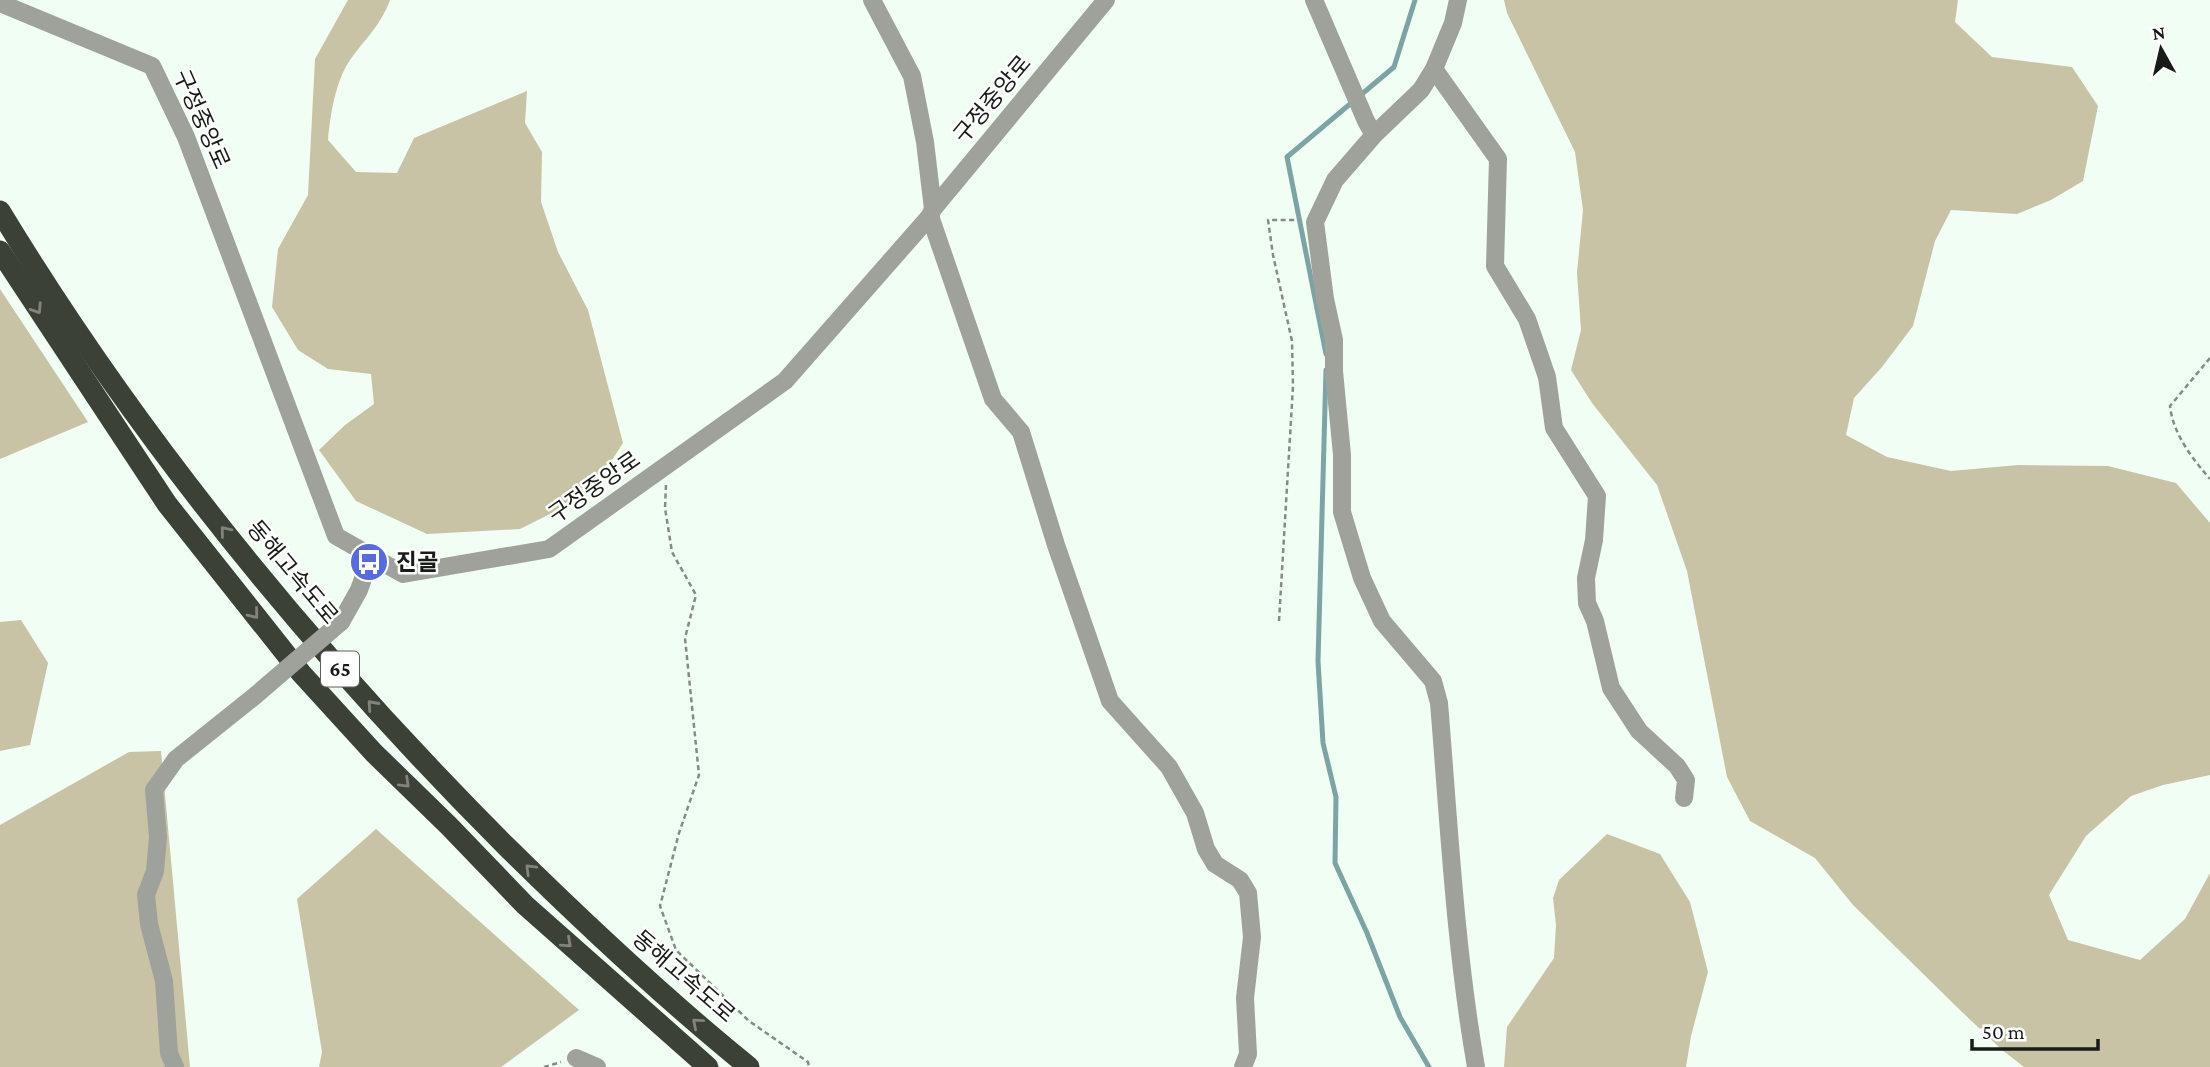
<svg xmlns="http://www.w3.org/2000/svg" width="2210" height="1067" viewBox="0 0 2210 1067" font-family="'Crimson Pro','Noto Sans KR',serif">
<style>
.forest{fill:#c7c3a4}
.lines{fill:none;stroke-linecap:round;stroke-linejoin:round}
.stream{stroke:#7da4a5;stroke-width:5}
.path{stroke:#848c85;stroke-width:2.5;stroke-dasharray:5 3.5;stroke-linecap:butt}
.minor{stroke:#9fa19b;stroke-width:18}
.highway{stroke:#3c4136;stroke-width:21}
.minor-bridge{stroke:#9fa19b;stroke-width:18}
.oneway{stroke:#80847c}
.labels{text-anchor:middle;stroke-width:5;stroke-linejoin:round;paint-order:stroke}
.shield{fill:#fff;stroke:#5d605d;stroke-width:2}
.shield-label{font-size:21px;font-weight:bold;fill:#181c18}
.street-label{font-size:23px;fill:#181c18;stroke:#fff}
.poi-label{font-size:23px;font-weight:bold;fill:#181c18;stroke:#fff;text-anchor:start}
</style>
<rect width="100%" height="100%" fill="#f1fef3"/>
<g class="forest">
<path d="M348,0H390C381,25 365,39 350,60C336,80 330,115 328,140L356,172L397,173L414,138L527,91L525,123L542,152L541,202L558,252L588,310L623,443L590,494L520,529L427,534L356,501L319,450L345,425L374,404L371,374L328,369L298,350L272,307L278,249L308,195L315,59Z"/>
<polygon points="1504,0 1958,0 1955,22 1992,57 2072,67 2098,106 2083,181 2051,200 2017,214 1951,210 1935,241 1913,326 1882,367 1854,398 1846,435 1887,457 1951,471 2018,465 2108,466 2176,483 2210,523 2210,775 2163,785 2131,796 2086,836 2049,895 2068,940 2140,960 2185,919 2210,873 2210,1067 2024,1067 2001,1049 1961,1011 1853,905 1815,858 1750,821 1727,777 1687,571 1657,485 1592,403 1571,370 1581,330 1577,273 1583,210 1575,152 1507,13"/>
<polygon points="0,289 88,422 0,459"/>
<polygon points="21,620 48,663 30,745 0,751 0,622"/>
<polygon points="161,751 190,1067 0,1067 0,825 129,752"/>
<polygon points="376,829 579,1010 501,1067 319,1067 322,1052 297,899"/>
<polygon points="1607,834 1660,854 1690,902 1708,972 1691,1036 1686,1067 1504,1067 1507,1027 1554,958 1556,925 1553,898 1559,880"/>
</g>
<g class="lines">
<g class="stream">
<polyline points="1326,354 1287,157 1394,67 1415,0"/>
<polyline points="1326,370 1318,661 1323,743 1336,797 1335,863 1367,933 1400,1017 1429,1067"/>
</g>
<g class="path">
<path d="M2210,358L2170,406C2173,434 2192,458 2210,479"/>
<polyline points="666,485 665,508 672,552 696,595 685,638 699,775 679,833 660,906 676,950 749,1021 808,1062 809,1067"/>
<polyline points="1279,621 1293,386 1292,341 1273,255 1268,220 1298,220"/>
<polyline points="544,1067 561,1062"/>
</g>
<g class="minor">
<polyline points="872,0 912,76 925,142 933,209"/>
<polyline points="1314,0 1366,121 1374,135"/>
<path d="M1458,0L1453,23L1434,69L1421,90L1374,135L1335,180L1315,222L1325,299L1334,340V371L1342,455V512L1362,578L1382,621L1433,681L1439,703C1449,824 1455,947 1476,1067"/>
<polyline points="0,3 152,66 186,137 336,536 403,574 549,549 785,381 930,216 933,209 1106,0"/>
<polyline points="1434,69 1498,159 1495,266 1527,319 1547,377 1554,428 1597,496 1594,540 1586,578 1587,603 1595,621 1611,688 1639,731 1677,766 1686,780 1684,798"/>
<polyline points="930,216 993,399 1021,432 1056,545 1110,701 1169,767 1195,813 1206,849 1215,864 1240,880 1248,893 1252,937 1245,998 1248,1054 1243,1067"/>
<polyline points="341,622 359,590 371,556"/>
<polyline points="576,1058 597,1067"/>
<polyline points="175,1067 169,1053 164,981 149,924 146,895 155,871 158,837 154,790 176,759 256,695"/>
</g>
<g class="highway">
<path d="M0,211C141,443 315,655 507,847C585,924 664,998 749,1067"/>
<polyline points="0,251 167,504 301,673 374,753 449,826 525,905 708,1067"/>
</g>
<polyline class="minor-bridge" points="256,695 341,622"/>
</g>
<defs><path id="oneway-chevron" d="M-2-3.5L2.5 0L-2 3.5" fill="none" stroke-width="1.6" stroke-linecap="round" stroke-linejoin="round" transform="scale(1.75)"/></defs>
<g class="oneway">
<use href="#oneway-chevron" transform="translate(37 309) rotate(57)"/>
<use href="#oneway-chevron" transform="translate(225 531) rotate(-129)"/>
<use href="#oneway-chevron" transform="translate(254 614) rotate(51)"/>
<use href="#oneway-chevron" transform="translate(372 705) rotate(-132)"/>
<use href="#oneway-chevron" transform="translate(405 783) rotate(44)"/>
<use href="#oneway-chevron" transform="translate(530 869) rotate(-135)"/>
<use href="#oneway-chevron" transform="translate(567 943) rotate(42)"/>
<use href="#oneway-chevron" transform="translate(697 1023) rotate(-139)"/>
</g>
<defs>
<symbol id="bus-disc" viewBox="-11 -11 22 22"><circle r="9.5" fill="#546be1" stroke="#fff"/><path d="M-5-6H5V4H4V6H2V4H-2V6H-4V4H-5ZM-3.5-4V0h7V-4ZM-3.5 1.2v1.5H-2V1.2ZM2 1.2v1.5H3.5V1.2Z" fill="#fff"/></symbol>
</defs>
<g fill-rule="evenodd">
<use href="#bus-disc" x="347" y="540" width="44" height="44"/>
</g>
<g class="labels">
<rect class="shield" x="321" y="651.5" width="38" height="35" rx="5"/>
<g class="shield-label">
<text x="340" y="676">65</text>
</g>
<g class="street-label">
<text transform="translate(992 99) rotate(-50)" y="8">구정중앙로</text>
<text transform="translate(202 119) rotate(66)" y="8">구정중앙로</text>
<text transform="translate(594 487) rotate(-35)" y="8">구정중앙로</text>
<text transform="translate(293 572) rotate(50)" y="8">동해고속도로</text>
<text transform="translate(684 976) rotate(41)" y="8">동해고속도로</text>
</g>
<g class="poi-label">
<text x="396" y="570">진골</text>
</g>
</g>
<g transform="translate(2161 49) rotate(352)" stroke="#ffffff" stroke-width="5" paint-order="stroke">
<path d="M0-5L12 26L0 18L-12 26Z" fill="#181c18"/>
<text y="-10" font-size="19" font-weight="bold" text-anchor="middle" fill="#181c18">N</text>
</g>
<path d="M1972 1039v10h126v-10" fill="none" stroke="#181c18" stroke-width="3.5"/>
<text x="1982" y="1039" font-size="21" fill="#181c18" stroke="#ffffff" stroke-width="5" paint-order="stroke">50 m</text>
</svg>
